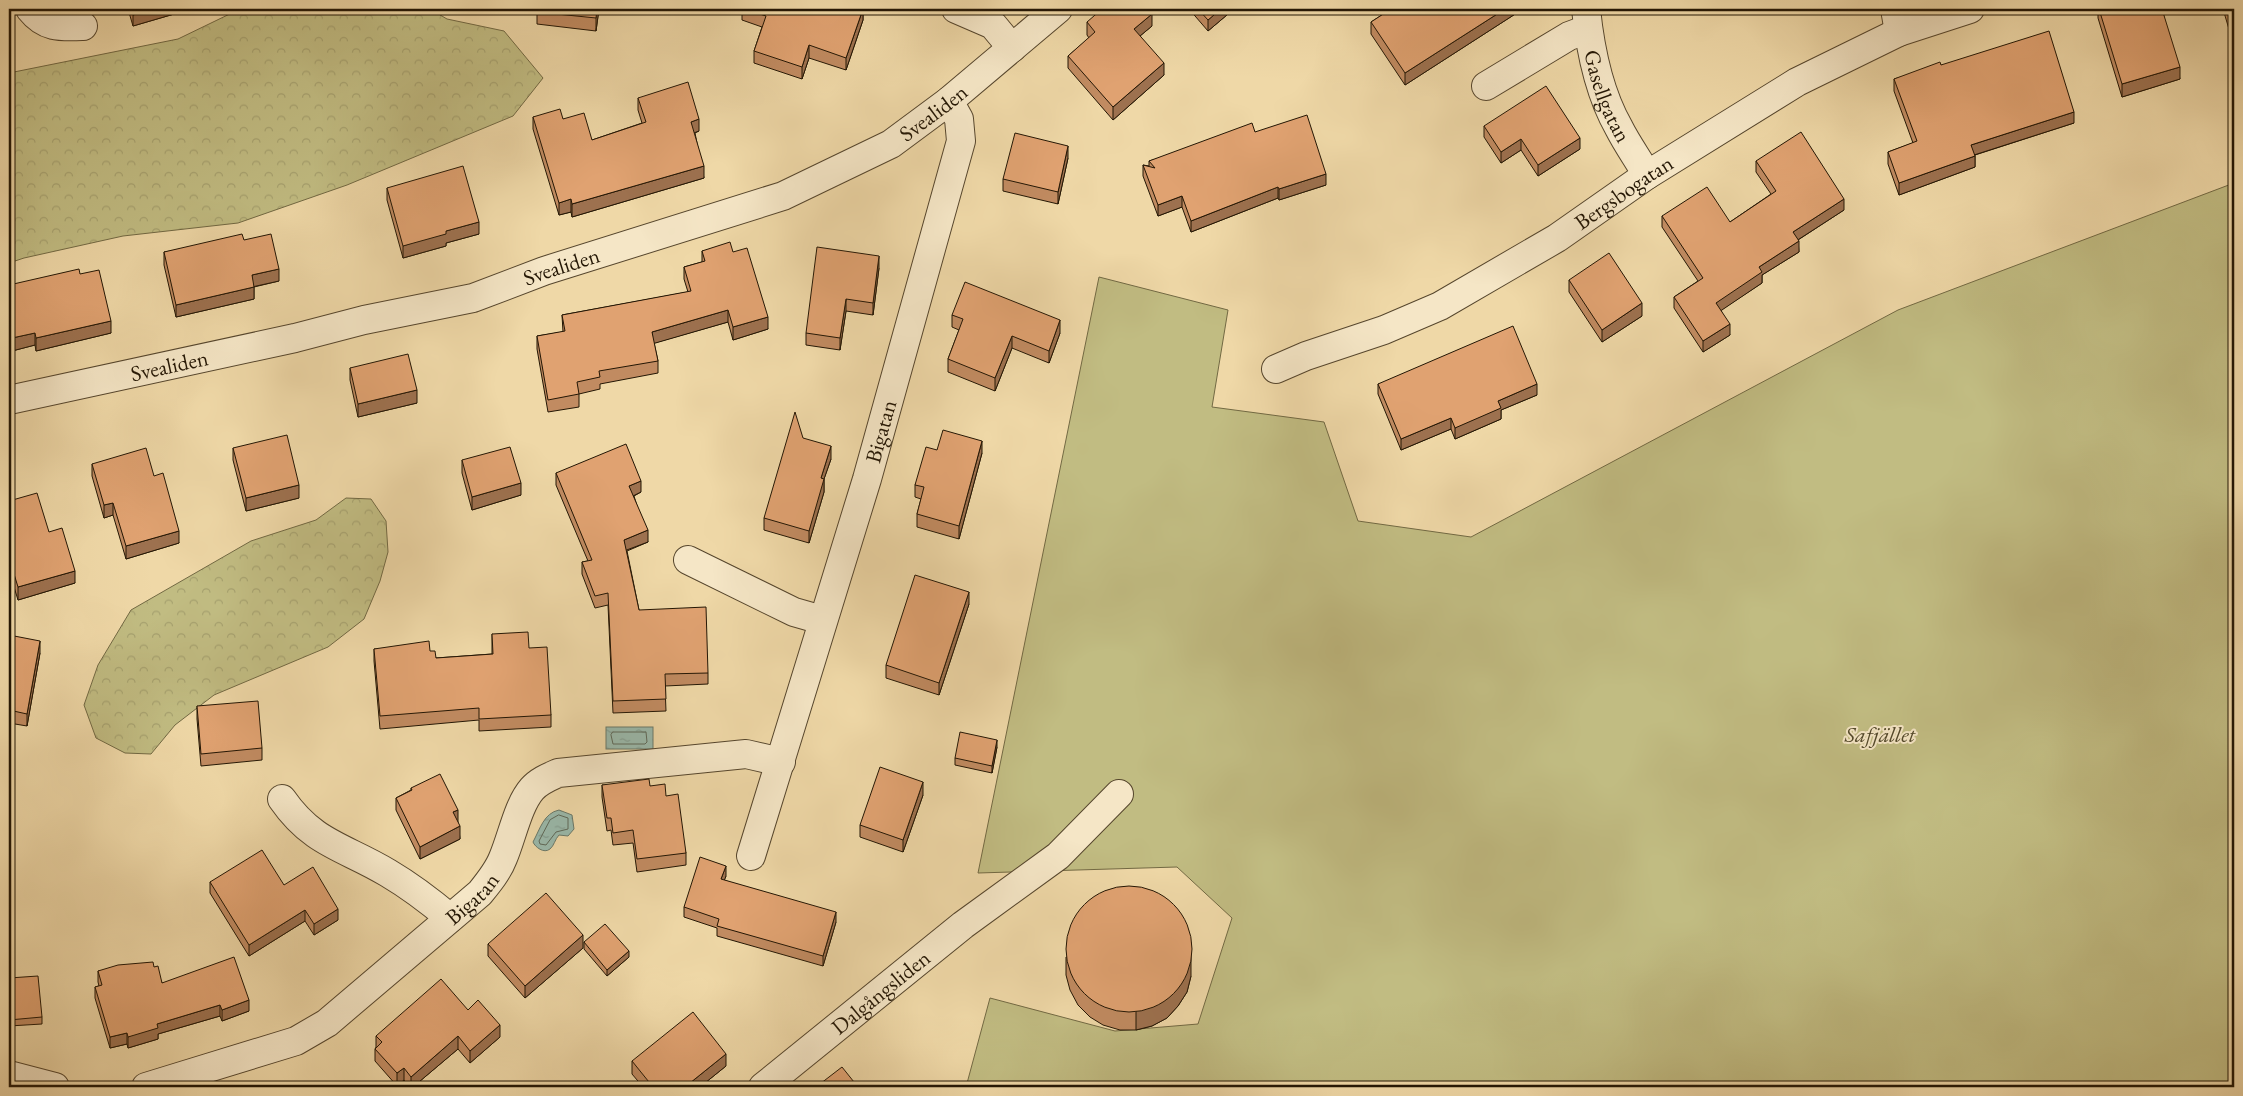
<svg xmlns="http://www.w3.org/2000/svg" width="2243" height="1096" viewBox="0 0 2243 1096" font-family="'EB Garamond',serif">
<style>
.forest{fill:url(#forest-crowns);stroke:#726943}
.park{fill:#c1bc82;stroke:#726943}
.water{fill:url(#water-ripples);stroke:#6a7868}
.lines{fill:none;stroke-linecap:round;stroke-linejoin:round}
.shore{stroke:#5e6858;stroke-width:1}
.minor-casing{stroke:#56462d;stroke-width:30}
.minor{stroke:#f5e6c6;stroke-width:28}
.wall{fill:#c18b61;stroke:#231604}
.shaded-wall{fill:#9d714f;stroke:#231604}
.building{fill:#e0a271;stroke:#231604}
.labels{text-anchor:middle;stroke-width:4;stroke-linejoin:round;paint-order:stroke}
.street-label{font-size:22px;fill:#231604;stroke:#f5e6c6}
.park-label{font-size:22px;font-style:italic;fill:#52482a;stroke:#f5e6c6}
</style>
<defs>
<pattern id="forest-crowns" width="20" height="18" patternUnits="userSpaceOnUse" patternTransform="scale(1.25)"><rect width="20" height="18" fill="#c1bc82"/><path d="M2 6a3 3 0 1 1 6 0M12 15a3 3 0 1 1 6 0" fill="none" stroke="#a6a16f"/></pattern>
<pattern id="water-ripples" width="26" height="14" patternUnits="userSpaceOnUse" patternTransform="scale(1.25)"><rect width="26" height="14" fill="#9ab9ab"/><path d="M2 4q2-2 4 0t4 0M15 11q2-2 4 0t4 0" fill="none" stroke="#849e92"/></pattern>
</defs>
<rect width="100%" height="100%" fill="#efd8a7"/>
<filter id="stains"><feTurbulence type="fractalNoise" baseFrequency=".004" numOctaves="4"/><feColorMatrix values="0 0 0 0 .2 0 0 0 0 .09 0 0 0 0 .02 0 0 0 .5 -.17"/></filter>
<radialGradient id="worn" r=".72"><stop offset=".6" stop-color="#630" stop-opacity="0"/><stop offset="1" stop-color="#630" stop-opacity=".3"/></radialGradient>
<g class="forest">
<polygon points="240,9 430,9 447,19 504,31 543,78 513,116 347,185 238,223 123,236 24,258 9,263 9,73 178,39"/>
<polygon points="346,498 371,499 386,521 388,552 380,581 364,619 328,647 214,695 175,725 151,754 125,753 96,738 84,705 98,665 131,610 251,541 316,520"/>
</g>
<polygon class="park" points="2234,183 2234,1087 966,1087 990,998 1115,1031 1198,1024 1232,918 1177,867 978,873 1099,277 1228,310 1212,407 1324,422 1358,521 1471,537 1898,310"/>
<g class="water">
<rect x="606" y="727" width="47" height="22"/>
<path d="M559,810L572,815L574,829L568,836L559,835C555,839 554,846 550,849C544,854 535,847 533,842C540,829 544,813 559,810Z"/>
</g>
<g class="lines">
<g class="shore">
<polygon points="613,732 646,732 647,742 645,744 613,744 611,735"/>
<polygon points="559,815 568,818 568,829 556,832 546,845 540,844 539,841 550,820"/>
</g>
<defs>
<g id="minor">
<path d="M30,9C45,28 60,27 83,26"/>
<polyline points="956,9 993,25 1012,48"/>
<path id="s1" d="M1586,9C1590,48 1599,93 1619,128C1627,144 1638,159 1647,175"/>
<polyline points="1895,9 1899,32"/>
<polyline points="1486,86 1569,36 1588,29"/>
<path id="s2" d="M1276,369L1306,356L1384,330L1440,306L1557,238L1647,175L1797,82L1899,32L1970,9"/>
<path id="s3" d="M9,400L295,338L364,320L473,298L544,271L783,196L891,144L949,101L1058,9"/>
<polyline points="688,560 794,612 822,620"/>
<path d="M282,799C313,844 345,847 388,873C410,886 431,902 450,918"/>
<path id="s4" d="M751,856L867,479L961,141L959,119L949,101"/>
<polyline points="9,1075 55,1087"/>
<path id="s5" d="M146,1087L296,1041L327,1023L480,893C489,882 498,871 503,858C512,837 518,805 532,789C539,781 549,777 558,773L746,754L781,762"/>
<path id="s6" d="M763,1087L963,925L1058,856L1119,794"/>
</g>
</defs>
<use href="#minor" class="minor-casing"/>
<use href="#minor" class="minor"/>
</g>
<g class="wall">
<polygon points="128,9 181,9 181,12 133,26"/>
<polygon points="599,9 596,31 537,24 537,12"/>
<polygon points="742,9 863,9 863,20 846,70 809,58 802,79 754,63 754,51 762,27 742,20"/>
<polygon points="1189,9 1234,9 1208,31"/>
<polygon points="1391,9 1523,9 1405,85 1371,34 1371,22"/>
<polygon points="2098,9 2162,9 2180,79 2122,97 2098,18"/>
<polygon points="2223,9 2234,9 2234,46"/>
<polygon points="1087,22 1152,26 1140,36 1164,75 1113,120 1068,68 1068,56 1089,38 1087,35"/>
<polygon points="1941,65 2074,123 1975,155 1975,167 1899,195 1888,164 1888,152 1913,143 1894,91 1894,79"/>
<polygon points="638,98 699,131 695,133 704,178 572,217 571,212 559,215 533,129 533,117 563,119 592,140 642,123 638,110"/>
<polygon points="1484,126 1580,149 1538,176 1521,150 1501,163 1484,137"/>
<polygon points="1255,132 1326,185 1279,200 1278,198 1191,232 1182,207 1158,216 1143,176 1143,165 1149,166 1149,161"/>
<polygon points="1068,158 1058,204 1003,191 1003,179"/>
<polygon points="1756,161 1844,210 1798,240 1799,252 1762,275 1762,283 1721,310 1730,335 1703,352 1674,308 1674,297 1698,281 1662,227 1662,216 1730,222 1771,194 1756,172"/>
<polygon points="387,188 479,234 446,243 446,246 403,258 387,200"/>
<polygon points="244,240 279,281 254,287 254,299 176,317 164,265 164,252"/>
<polygon points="702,251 733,252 768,329 733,340 728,322 654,343 658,361 658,373 600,384 600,389 579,394 579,407 548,412 537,349 537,336 563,332 562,315 688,292 684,279 684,267 702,262"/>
<polygon points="879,268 873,315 846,311 840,350 806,345 806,333"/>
<polygon points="80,274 111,333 36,351 35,345 12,351 9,338 9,285"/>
<polygon points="1569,280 1642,316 1602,342 1569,292"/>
<polygon points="952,315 1060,333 1049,363 1012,348 995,391 948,372 948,359 959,330 952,327"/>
<polygon points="350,368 417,403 358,417 350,380"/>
<polygon points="1378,384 1537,395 1501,410 1501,419 1455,439 1451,429 1401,450 1378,394"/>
<polygon points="233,448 299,498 246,511 233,460"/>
<polygon points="937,450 982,453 959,539 917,527 917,514 921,499 915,497 915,485"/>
<polygon points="831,459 824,479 824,492 809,543 764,530 764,518"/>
<polygon points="462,460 521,495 472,510 462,473"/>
<polygon points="92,464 154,476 179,543 126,559 113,515 104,518 92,476"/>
<polygon points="556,473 641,492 634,496 648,542 627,551 639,610 708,673 708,684 665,686 666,711 613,713 608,605 595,608 582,574 582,562 588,561 556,485"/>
<polygon points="9,501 49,532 75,583 18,600 10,574 9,574"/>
<polygon points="969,604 939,695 886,678 886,665"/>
<polygon points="492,634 529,648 551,715 551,727 479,731 479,720 380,729 374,661 374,649 430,651 436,658 492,654"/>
<polygon points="9,635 40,653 27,726 9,723"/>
<polygon points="197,706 262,748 262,760 201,766 197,719"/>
<polygon points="997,747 992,773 955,765 955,758"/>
<polygon points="602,785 650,786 666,796 686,853 686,865 637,872 633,843 613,845 611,830 607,831 602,797"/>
<polygon points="411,788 458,822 460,839 420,859 396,810 396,798 411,790"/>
<polygon points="923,795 903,852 860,837 860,825"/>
<polygon points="726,876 724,880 836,922 823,966 717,936 717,928 684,917 684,907"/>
<polygon points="210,882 284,885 338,920 314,935 305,921 249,956 210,893"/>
<polygon points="584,942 629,957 607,976 584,949"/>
<polygon points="488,944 583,948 525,998 488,956"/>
<polygon points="1066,957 1191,976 1187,992 1178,1006 1167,1018 1152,1026 1136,1030 1120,1030 1103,1025 1090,1017 1078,1005 1070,990 1066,975"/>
<polygon points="154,967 162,983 249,1011 222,1021 220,1016 158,1034 158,1039 128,1048 127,1044 110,1048 95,998 95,987 99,986 98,982 98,971"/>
<polygon points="9,978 42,1017 42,1024 9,1026"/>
<polygon points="468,1010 500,1037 470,1063 458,1049 413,1087 410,1087 404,1080 397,1086 375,1061 375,1049 376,1047 376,1036"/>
<polygon points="632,1061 726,1066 700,1087 643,1087 632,1074"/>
</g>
<g class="shaded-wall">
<polygon points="154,9 181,9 181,12 133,26 133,15"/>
<polygon points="597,9 599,9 596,31 596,18"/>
<polygon points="863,9 863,20 846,70 846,58"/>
<polygon points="1221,9 1234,9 1208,31 1208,20"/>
<polygon points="1505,9 1523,9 1405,85 1405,73"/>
<polygon points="1152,14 1152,26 1134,41 1134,29"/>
<polygon points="809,45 809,58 802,79 802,67"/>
<polygon points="1164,63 1164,75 1113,120 1113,107"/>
<polygon points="2180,67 2180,79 2122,97 2122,84"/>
<polygon points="2074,112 2074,123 1971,156 1971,145"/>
<polygon points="699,119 699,131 691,134 691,122"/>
<polygon points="1580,138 1580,149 1538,176 1538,165"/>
<polygon points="1521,139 1521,150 1501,163 1501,152"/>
<polygon points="1068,146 1068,158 1058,204 1058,192"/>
<polygon points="1975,156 1975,167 1899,195 1899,183"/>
<polygon points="704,166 704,178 572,217 572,204"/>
<polygon points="1326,174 1326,185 1279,200 1279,189"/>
<polygon points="1278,187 1278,198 1191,232 1191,221"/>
<polygon points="1182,196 1182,207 1158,216 1158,205"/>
<polygon points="571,199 571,212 559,215 559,203"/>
<polygon points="1844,199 1844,210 1793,243 1793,232"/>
<polygon points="479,222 479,234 446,243 446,246 403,258 403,246 446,231"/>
<polygon points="1799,241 1799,252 1762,275 1762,283 1716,314 1716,303 1759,267"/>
<polygon points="879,256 879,268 873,315 873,303"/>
<polygon points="279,269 279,281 252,287 252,275"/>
<polygon points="254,287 254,299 176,317 176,305"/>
<polygon points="846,299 846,311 840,350 840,338"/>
<polygon points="1642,303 1642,316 1602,342 1602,330"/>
<polygon points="728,310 728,322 652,344 652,332"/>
<polygon points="768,317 768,329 733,340 733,327"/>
<polygon points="1060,320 1060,333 1049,363 1049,351"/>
<polygon points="111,321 111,333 36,351 36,338"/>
<polygon points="1730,324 1730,335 1703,352 1703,341"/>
<polygon points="35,333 35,345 12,351 12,338"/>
<polygon points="1012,336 1012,348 995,391 995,378"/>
<polygon points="1537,384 1537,395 1501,410 1501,419 1455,439 1455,428 1498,401"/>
<polygon points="417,390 417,403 358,417 358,404"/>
<polygon points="1451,418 1451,429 1401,450 1401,439"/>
<polygon points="982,441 982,453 959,539 959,526"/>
<polygon points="831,446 831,459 824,479 824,492 809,543 809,531 821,478"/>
<polygon points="641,481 641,492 629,498 629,486"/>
<polygon points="521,483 521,495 472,510 472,497"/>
<polygon points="299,485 299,498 246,511 246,498"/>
<polygon points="113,503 113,515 104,518 104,505"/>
<polygon points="648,530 648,542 624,551 624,540"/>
<polygon points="179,531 179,543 126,559 126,546"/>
<polygon points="10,561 10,574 9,574 9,562"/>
<polygon points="75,571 75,583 18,600 18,587"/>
<polygon points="969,592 969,604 939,695 939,683"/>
<polygon points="40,641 40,653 27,726 27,714"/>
<polygon points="997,740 997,747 992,773 992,766"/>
<polygon points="923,782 923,795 903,852 903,840"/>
<polygon points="458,810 458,822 453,824 453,812"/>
<polygon points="460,826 460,839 420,859 420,847"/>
<polygon points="726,866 726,876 721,889 721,879"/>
<polygon points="338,909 338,920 314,935 314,924"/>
<polygon points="305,910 305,921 249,956 249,945"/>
<polygon points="836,912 836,922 823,966 823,956"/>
<polygon points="583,935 583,948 525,998 525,986"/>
<polygon points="1191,942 1191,976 1187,992 1178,1006 1167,1018 1152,1026 1136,1030 1136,1012"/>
<polygon points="629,951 629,957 607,976 607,970"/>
<polygon points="249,1000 249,1011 222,1021 222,1010"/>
<polygon points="220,1005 220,1016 158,1034 158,1039 128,1048 128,1037 157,1024"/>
<polygon points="500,1025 500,1037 470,1063 470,1051"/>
<polygon points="127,1033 127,1044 110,1048 110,1037"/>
<polygon points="458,1036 458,1049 413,1087 411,1087 411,1077"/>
<polygon points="726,1054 726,1066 700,1087 685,1087"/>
<polygon points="404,1068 404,1080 397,1086 397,1073"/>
</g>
<g class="building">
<polygon points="131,9 154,9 133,15"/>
<polygon points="538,9 597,9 596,18 537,12"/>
<polygon points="744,9 863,9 846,58 809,45 802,67 754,51 766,16"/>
<polygon points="1102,9 1147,9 1152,14 1134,29 1164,63 1113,107 1068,56 1095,32 1087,22"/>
<polygon points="1198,9 1221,9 1208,20"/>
<polygon points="1391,9 1505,9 1405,73 1371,22"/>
<polygon points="2099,9 2162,9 2180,67 2122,84"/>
<polygon points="2227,9 2234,9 2234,33"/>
<polygon points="2049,31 2074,112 1971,145 1975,156 1899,183 1888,152 1917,141 1894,79 1940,62 1941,65"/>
<polygon points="688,82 699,119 691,122 704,166 572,204 571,199 559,203 533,117 560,109 563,119 584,113 592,140 646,122 638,98"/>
<polygon points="1546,86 1580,138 1538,165 1521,139 1501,152 1484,126"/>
<polygon points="1307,115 1326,174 1279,189 1278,187 1191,221 1182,196 1158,205 1143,165 1155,168 1149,161 1252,123 1255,132"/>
<polygon points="1801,132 1844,199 1793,232 1799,241 1759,267 1762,272 1716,303 1730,324 1703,341 1674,297 1703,278 1662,216 1707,187 1730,222 1776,191 1756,161"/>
<polygon points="1015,133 1068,146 1058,192 1003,179"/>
<polygon points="463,166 479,222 446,231 446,234 403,246 387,188"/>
<polygon points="242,234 244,240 271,234 279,269 252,275 254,287 176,305 164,252"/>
<polygon points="730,242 733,252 747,248 768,317 733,327 728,310 652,332 658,361 599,371 600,377 577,382 579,394 548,400 537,336 565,331 562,315 691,291 684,267 705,261 702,251"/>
<polygon points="817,247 879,256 873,303 846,299 840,338 806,333"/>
<polygon points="1609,253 1642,303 1602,330 1569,280"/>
<polygon points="79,269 80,274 99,270 111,321 36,338 35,333 12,338 9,325 9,285"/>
<polygon points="965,282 1060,320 1049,351 1012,336 995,378 948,359 963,319 952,315"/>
<polygon points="1513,326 1537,384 1498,401 1501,408 1455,428 1451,418 1401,439 1378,384"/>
<polygon points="408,354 417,390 358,404 350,368"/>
<polygon points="795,412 803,438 831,446 821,478 824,479 809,531 764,518"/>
<polygon points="943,430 982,441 959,526 917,514 924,487 915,485 926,447 937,450"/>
<polygon points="287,435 299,485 246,498 233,448"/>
<polygon points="626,444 641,481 629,486 648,530 624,540 639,610 706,607 708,673 665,674 666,699 613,701 608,593 595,596 582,562 592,560 556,473"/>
<polygon points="510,447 521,483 472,497 462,460"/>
<polygon points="146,448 154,476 163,473 179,531 126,546 113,503 104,505 92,464"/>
<polygon points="37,493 49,532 62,528 75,571 18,587 10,561 9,562 9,501"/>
<polygon points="915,575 969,592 939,683 886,665"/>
<polygon points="528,632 529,648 547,647 551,715 479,719 479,708 380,716 374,649 429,641 430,651 435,651 436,658 493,654 492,634"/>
<polygon points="9,635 40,641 27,714 9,710"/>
<polygon points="258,701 262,748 201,754 197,706"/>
<polygon points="960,732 997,740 992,766 955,758"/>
<polygon points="880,767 923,782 903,840 860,825"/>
<polygon points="440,774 458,810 453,812 460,826 420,847 396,798 412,790 411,788"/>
<polygon points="649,779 650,786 665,784 666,796 678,794 686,853 637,859 633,830 613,833 611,818 607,818 602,785"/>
<polygon points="262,850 284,885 313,867 338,909 314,924 305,910 249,945 210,882"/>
<polygon points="700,857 726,866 721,879 836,912 823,956 717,926 719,919 684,907"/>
<circle cx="1129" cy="949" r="63"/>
<polygon points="546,893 583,935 525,986 488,944"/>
<polygon points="605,924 629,951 607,970 584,942"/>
<polygon points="234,957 249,1000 222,1010 220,1005 157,1024 158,1028 128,1037 127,1033 110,1037 95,987 102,985 98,971 118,965 153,962 154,967 158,966 162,983"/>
<polygon points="38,976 42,1017 9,1020 9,978"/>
<polygon points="441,979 468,1010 478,1000 500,1025 470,1051 458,1036 411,1077 404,1068 397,1073 375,1049 382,1042 376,1036"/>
<polygon points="693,1012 726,1054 685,1087 653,1087 632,1061"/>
<polygon points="842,1067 858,1087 816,1087"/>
</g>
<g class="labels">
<g class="street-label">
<text dy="8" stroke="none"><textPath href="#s1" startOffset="90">Gasellgatan</textPath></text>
<text dy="8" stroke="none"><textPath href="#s3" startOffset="974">Svealiden</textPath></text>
<text dy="8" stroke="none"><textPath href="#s2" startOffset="392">Bergsbogatan</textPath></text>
<text dy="8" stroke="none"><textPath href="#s3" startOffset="569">Svealiden</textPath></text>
<text dy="8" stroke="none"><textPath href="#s3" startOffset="164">Svealiden</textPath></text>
<text dy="8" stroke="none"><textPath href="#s4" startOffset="444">Bigatan</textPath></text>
<text dy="8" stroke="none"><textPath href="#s5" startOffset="384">Bigatan</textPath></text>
<text dy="8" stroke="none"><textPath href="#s6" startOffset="151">Dalgångsliden</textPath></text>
</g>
<g class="park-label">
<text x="1880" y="742">Safjället</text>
</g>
</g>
<rect width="2243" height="1096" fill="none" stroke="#efd8a7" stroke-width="30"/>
<rect x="10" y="10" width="2223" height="1076" fill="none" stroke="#231604" stroke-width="2.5"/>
<rect x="15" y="15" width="2213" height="1066" fill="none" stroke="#231604"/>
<rect width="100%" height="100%" filter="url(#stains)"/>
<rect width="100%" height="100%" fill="url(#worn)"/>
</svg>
